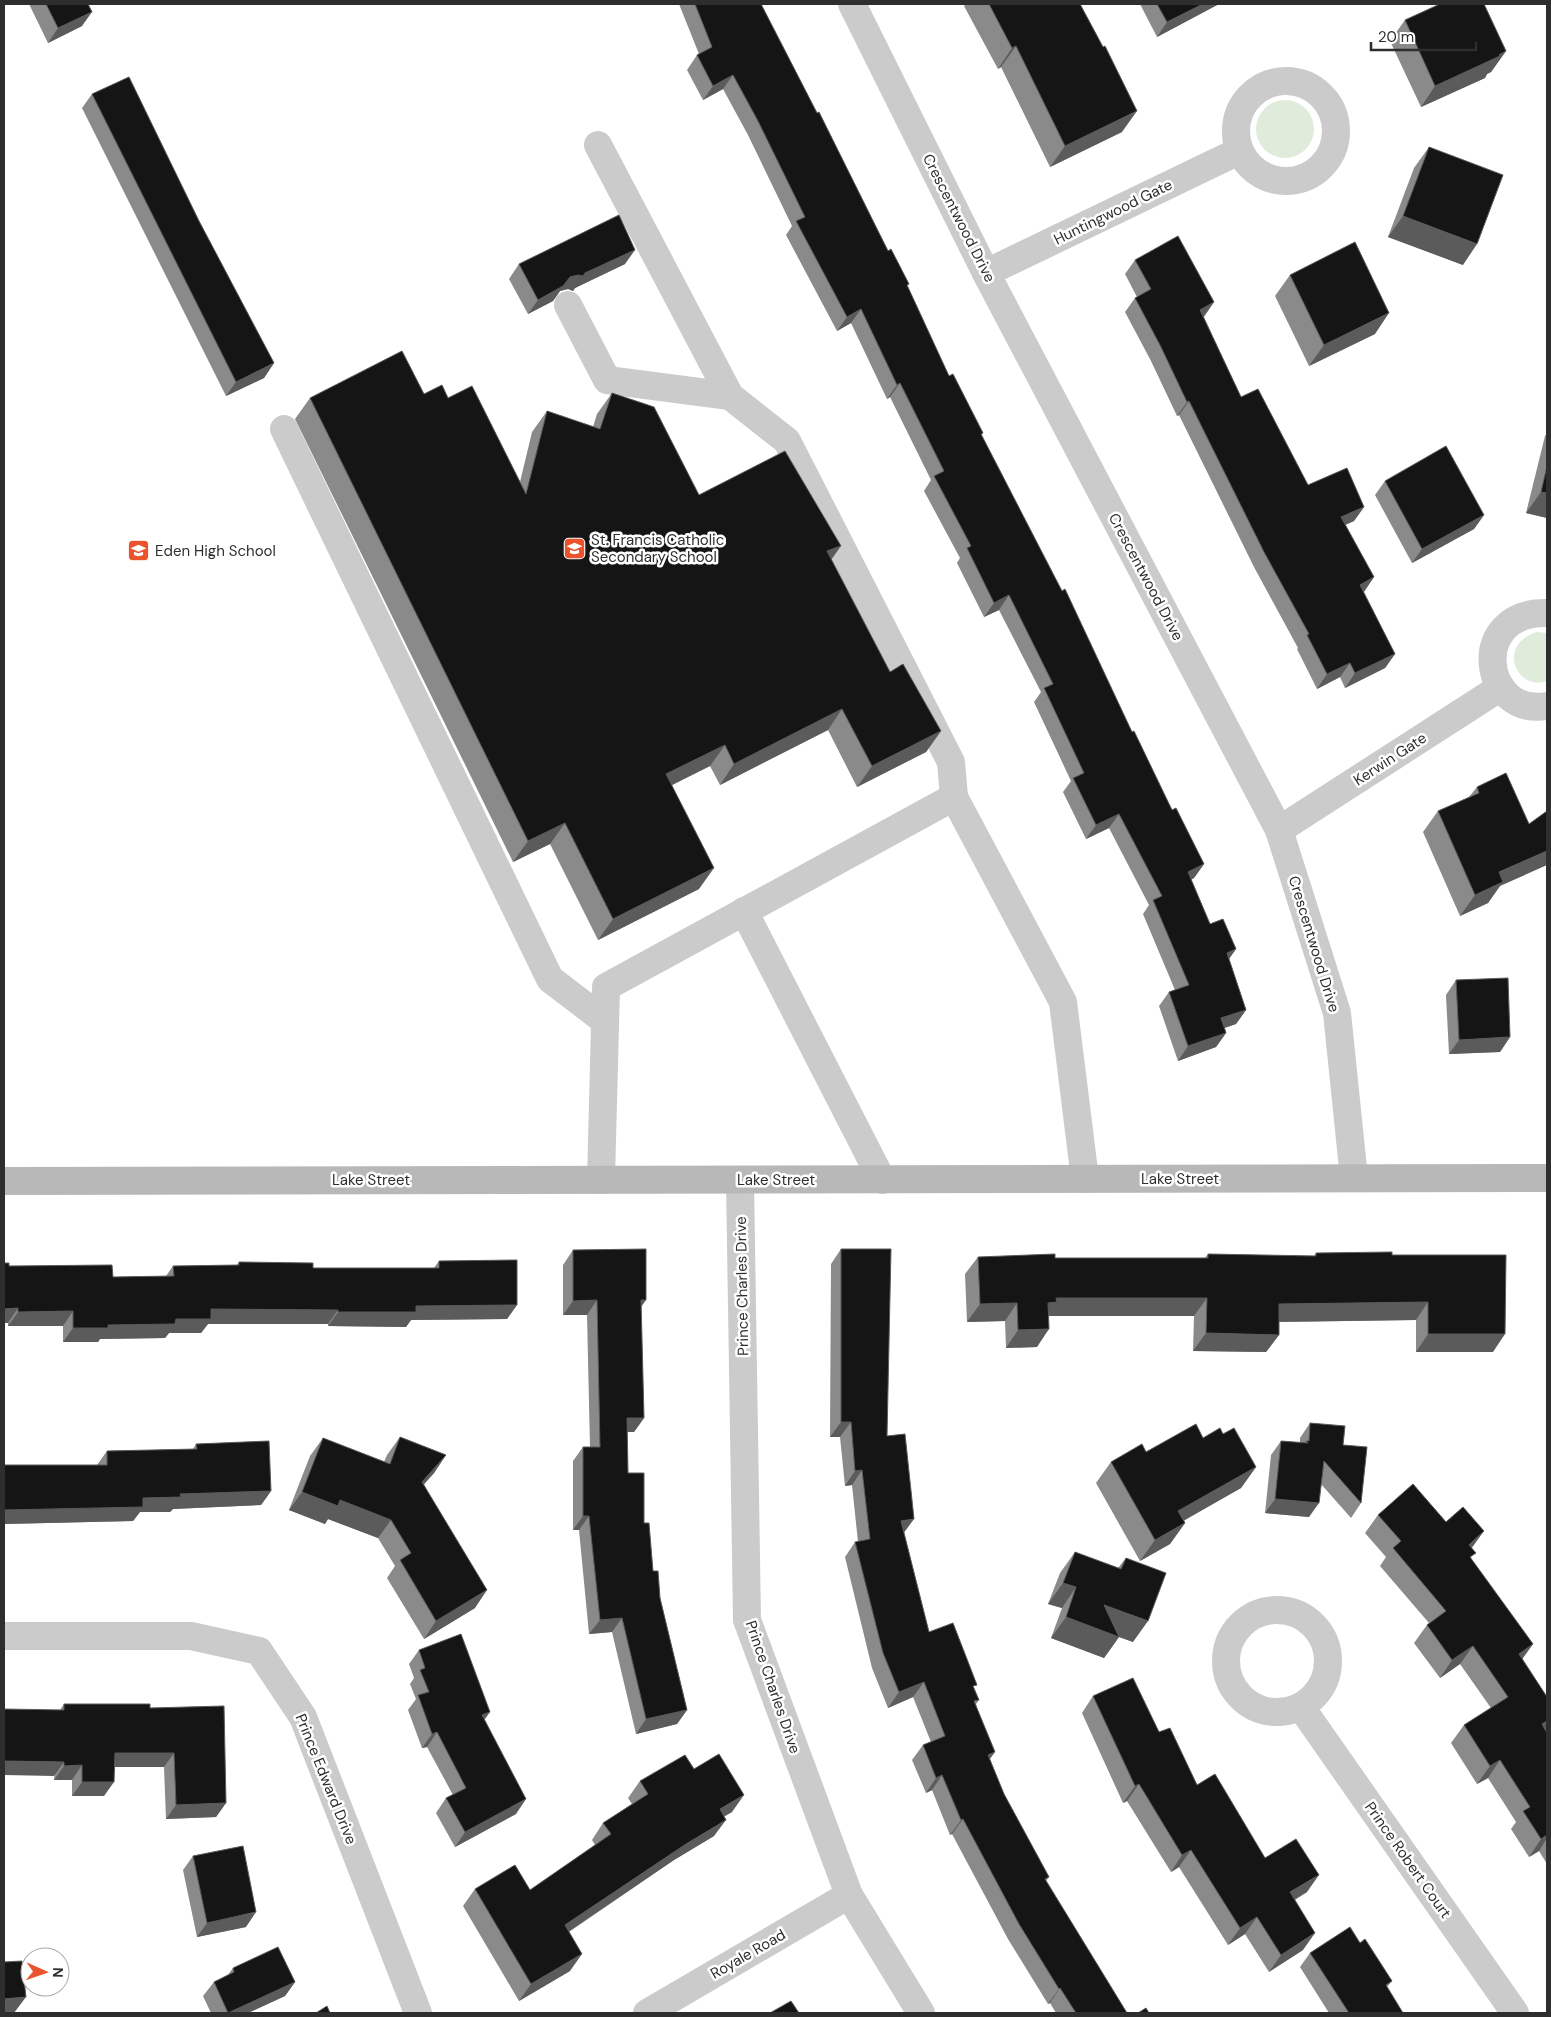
<svg xmlns="http://www.w3.org/2000/svg" width="1551" height="2017" viewBox="0 0 1551 2017" font-family="'DM Sans',sans-serif">
<style>
.green{fill:#dfecdb}
.lines{fill:none;stroke-linecap:round;stroke-linejoin:round}
.minor{stroke:#cbcbcb;stroke-width:28}
.secondary{stroke:#b8b8b8;stroke-width:28}
.wall{fill:#8a8a8a}
.shaded-wall{fill:#5b5b5b}
.building{fill:#151515;stroke:#5b5b5b}
.labels{text-anchor:middle;stroke-width:5;stroke-linejoin:round;paint-order:stroke}
.street-label{font-size:15px;fill:#2e2e2e;stroke:#fff}
.poi-label{font-size:15px;fill:#2e2e2e;stroke:#fff;text-anchor:start}
</style>
<rect width="100%" height="100%" fill="#fff"/>
<g class="green">
<circle cx="1285" cy="129" r="29"/>
<path d="M1537,632L1547,633V681C1516,692 1496,644 1537,632Z"/>
</g>
<g class="lines">
<g class="minor">
<polyline points="852,4 986,273 1279,830 1337,1013 1354,1178"/>
<circle cx="1286" cy="131" r="50"/>
<polyline points="598,145 730,396 787,441 951,762 954,797"/>
<polyline points="986,273 1239,151"/>
<polyline points="568,305 607,380 730,396"/>
<polyline points="284,429 550,979 605,1021"/>
<path d="M1547,613C1468,611 1481,717 1547,706"/>
<polyline points="1279,830 1501,687"/>
<polyline points="744,911 882,1180"/>
<polyline points="601,1180 606,987 954,797 1063,1002 1085,1179"/>
<polyline points="740,1181 747,1620 849,1895 921,2013"/>
<circle cx="1277" cy="1661" r="51"/>
<polyline points="4,1636 191,1636 259,1651 303,1717 418,2013"/>
<polyline points="1301,1707 1515,2013"/>
<polyline points="647,2013 849,1895"/>
</g>
<polyline class="secondary" points="4,1181 1547,1178"/>
</g>
<g class="wall">
<polygon points="29,4 88,4 82,26 48,43"/>
<polygon points="679,4 761,4 907,287 949,376 983,433 981,436 1132,732 1172,810 1204,864 1194,878 1191,880 1210,924 1236,949 1229,959 1246,1010 1236,1024 1225,1028 1226,1033 1216,1047 1178,1061 1159,1006 1169,992 1175,990 1143,914 1149,905 1109,828 1086,839 1063,792 1071,781 1034,702 1041,692 999,610 984,617 957,563 960,558 924,491 931,480 890,397 887,399 851,323 837,331 786,235 792,226 748,135 723,89 703,100 687,70 697,55 699,54"/>
<polygon points="966,4 1080,4 1103,47 1122,132 1050,167 1001,67 998,69 964,6"/>
<polygon points="1140,4 1219,4 1157,37"/>
<polygon points="1405,20 1506,51 1491,72 1487,74 1485,78 1421,107 1390,41"/>
<polygon points="92,94 199,221 274,363 264,378 226,396 82,108"/>
<polygon points="1429,147 1463,265 1388,237 1414,168"/>
<polygon points="1135,260 1214,302 1204,317 1241,397 1308,485 1364,507 1354,521 1345,525 1374,577 1363,592 1395,654 1385,668 1345,688 1340,677 1317,689 1297,649 1298,648 1254,567 1179,415 1177,416 1151,361 1125,312 1135,298 1137,297 1125,274"/>
<polygon points="519,264 625,264 575,288 573,291 568,289 560,291 553,301 528,314 509,279"/>
<polygon points="1290,275 1375,334 1309,366 1275,296"/>
<polygon points="612,393 699,495 831,560 890,672 941,731 926,752 857,787 828,730 720,785 710,766 672,785 699,889 598,940 550,844 513,862 295,419 310,398 424,394 448,398 520,482 532,432 547,411 593,427 597,414"/>
<polygon points="1547,433 1547,518 1526,513 1545,436"/>
<polygon points="1385,481 1484,515 1474,529 1412,563 1375,495"/>
<polygon points="1506,773 1500,886 1488,903 1460,916 1423,832 1438,811 1469,797 1477,787"/>
<polygon points="1456,980 1510,1037 1500,1052 1449,1054 1446,995"/>
<polygon points="841,1249 887,1436 904,1533 929,1632 974,1689 979,1700 976,1704 990,1759 1004,1794 1049,1877 1046,1881 1127,2013 1056,2013 1050,2003 1048,2004 1008,1939 952,1834 950,1835 932,1790 926,1793 912,1760 923,1745 931,1742 913,1697 888,1708 872,1668 845,1557 855,1542 858,1542 852,1485 845,1486 840,1437 830,1437 831,1264"/>
<polygon points="573,1250 641,1307 644,1418 634,1432 627,1432 628,1473 644,1523 653,1571 660,1598 687,1710 677,1724 636,1734 612,1632 589,1634 579,1530 573,1530 573,1461 583,1447 590,1447 587,1315 563,1315 563,1265"/>
<polygon points="1316,1253 1392,1255 1493,1352 1416,1352 1416,1320 1279,1322 1279,1335 1266,1352 1193,1351 1194,1316 1049,1316 1037,1347 1006,1348 1005,1321 967,1322 965,1274 978,1257 1055,1258 1205,1258 1208,1254 1314,1256"/>
<polygon points="439,1261 517,1305 507,1319 411,1320 406,1327 328,1326 328,1324 208,1324 201,1333 169,1333 165,1338 100,1339 98,1342 63,1342 63,1326 8,1326 9,1266 113,1277 166,1276 173,1266 237,1265 239,1262 313,1268 434,1268"/>
<polygon points="1310,1423 1343,1445 1361,1503 1351,1518 1321,1484 1309,1517 1265,1513 1271,1455 1281,1441 1300,1443 1300,1438"/>
<polygon points="1223,1434 1256,1467 1241,1488 1184,1520 1185,1523 1170,1544 1140,1561 1096,1483 1111,1462 1146,1452"/>
<polygon points="400,1437 446,1455 434,1473 424,1484 475,1608 424,1639 387,1578 395,1566 378,1538 328,1519 325,1524 289,1510 310,1456 323,1438 384,1462 387,1455"/>
<polygon points="196,1444 271,1491 261,1505 173,1509 170,1512 140,1512 133,1521 4,1524 4,1465 97,1465 107,1451 193,1449"/>
<polygon points="1378,1515 1446,1522 1472,1548 1471,1559 1533,1644 1522,1659 1547,1697 1547,1729 1546,1731 1547,1733 1547,1864 1539,1851 1529,1857 1511,1829 1516,1822 1488,1778 1477,1784 1451,1743 1464,1725 1491,1708 1460,1664 1440,1678 1414,1643 1427,1625 1429,1623 1380,1566 1386,1557 1365,1533"/>
<polygon points="1075,1552 1118,1568 1126,1558 1133,1642 1119,1637 1104,1658 1051,1638 1062,1608 1048,1604 1060,1573"/>
<polygon points="419,1650 484,1720 516,1814 455,1847 436,1813 446,1798 453,1795 427,1747 422,1748 408,1710 416,1699 410,1684 414,1678 409,1664"/>
<polygon points="1093,1696 1159,1732 1197,1785 1265,1858 1307,1892 1295,1900 1303,1950 1269,1972 1245,1934 1228,1945 1179,1867 1171,1872 1127,1801 1123,1803 1082,1713"/>
<polygon points="64,1704 150,1708 226,1803 216,1817 166,1819 164,1767 114,1767 104,1796 72,1796 72,1780 54,1780 60,1710"/>
<polygon points="694,1769 732,1812 724,1816 714,1836 674,1860 569,1932 570,1971 519,2001 463,1906 475,1889 530,1890 595,1845 592,1840 603,1823 632,1804 628,1798 640,1781"/>
<polygon points="193,1856 246,1927 197,1937 183,1870"/>
<polygon points="1360,1943 1392,1981 1387,1987 1403,2013 1329,2013 1300,1967 1310,1953"/>
<polygon points="233,1968 295,1982 285,1996 248,2013 211,2013 203,1996 214,1982 228,1975"/>
</g>
<g class="shaded-wall">
<polygon points="1203,4 1219,4 1157,37 1167,22"/>
<polygon points="92,12 82,26 48,43 58,28"/>
<polygon points="1016,46 1001,67 998,69 1012,48"/>
<polygon points="1506,51 1491,72 1487,74 1485,78 1421,107 1435,86"/>
<polygon points="733,75 723,89 703,100 713,86"/>
<polygon points="1137,111 1122,132 1050,167 1065,146"/>
<polygon points="1403,216 1477,244 1463,265 1388,237"/>
<polygon points="635,250 625,264 575,288 573,291 568,289 560,291 553,301 528,314 538,300 570,277 585,273"/>
<polygon points="1214,302 1204,316 1190,324 1200,310"/>
<polygon points="861,309 851,323 837,331 847,317"/>
<polygon points="1389,313 1375,334 1309,366 1324,345"/>
<polygon points="274,363 264,378 226,396 236,382"/>
<polygon points="900,383 890,397 887,399 897,385"/>
<polygon points="1189,401 1179,415 1177,416 1187,402"/>
<polygon points="1541,492 1547,493 1547,518 1526,513"/>
<polygon points="1364,507 1354,521 1331,531 1341,517"/>
<polygon points="1484,515 1474,529 1412,563 1422,549"/>
<polygon points="841,546 826,567 827,551"/>
<polygon points="1374,577 1364,592 1350,600 1360,585"/>
<polygon points="1009,595 999,610 984,617 994,603"/>
<polygon points="1395,654 1385,668 1345,688 1355,673"/>
<polygon points="1350,663 1340,677 1317,689 1327,674"/>
<polygon points="842,709 828,730 720,785 734,764"/>
<polygon points="941,731 926,752 857,787 872,766"/>
<polygon points="725,745 710,766 652,795 666,774"/>
<polygon points="1119,814 1109,828 1086,839 1096,825"/>
<polygon points="565,823 550,844 513,862 528,841"/>
<polygon points="1547,851 1547,865 1500,886 1488,903 1460,916 1475,895 1499,872"/>
<polygon points="1204,864 1194,878 1178,886 1188,872"/>
<polygon points="714,868 699,889 598,940 613,919"/>
<polygon points="1236,949 1226,963 1227,953"/>
<polygon points="1246,1010 1236,1024 1211,1032 1221,1018"/>
<polygon points="1226,1033 1216,1047 1178,1061 1188,1046"/>
<polygon points="1510,1037 1500,1052 1449,1054 1459,1040"/>
<polygon points="1056,1298 1207,1298 1194,1316 1047,1316 1048,1303"/>
<polygon points="597,1300 587,1315 563,1315 573,1301"/>
<polygon points="641,1300 646,1300 636,1314"/>
<polygon points="1428,1302 1416,1320 1267,1322 1279,1304"/>
<polygon points="1017,1303 1005,1321 967,1322 980,1304"/>
<polygon points="517,1305 507,1319 411,1320 406,1327 328,1326 338,1312 416,1306"/>
<polygon points="18,1308 8,1323 4,1323 4,1309"/>
<polygon points="211,1309 338,1310 328,1324 208,1324 201,1333 169,1333 165,1338 100,1339 98,1342 63,1342 73,1328 176,1319"/>
<polygon points="73,1311 63,1326 8,1326 18,1312"/>
<polygon points="1049,1329 1037,1347 1006,1348 1018,1330"/>
<polygon points="1206,1333 1279,1335 1266,1352 1193,1351"/>
<polygon points="1428,1334 1505,1334 1493,1352 1416,1352"/>
<polygon points="627,1418 644,1418 634,1432 617,1432"/>
<polygon points="841,1422 851,1422 840,1437 830,1437"/>
<polygon points="446,1455 434,1473 410,1500 422,1482"/>
<polygon points="1256,1467 1241,1488 1164,1532 1178,1511"/>
<polygon points="862,1470 852,1485 845,1486 855,1471"/>
<polygon points="271,1491 261,1505 173,1509 170,1512 140,1512 133,1521 4,1524 4,1510 180,1494"/>
<polygon points="302,1492 340,1500 391,1520 378,1538 328,1519 325,1524 289,1510"/>
<polygon points="1275,1499 1319,1503 1309,1517 1265,1513"/>
<polygon points="583,1516 589,1516 579,1530 573,1530"/>
<polygon points="914,1519 903,1534 901,1521"/>
<polygon points="1185,1523 1170,1544 1140,1561 1155,1540"/>
<polygon points="1484,1531 1471,1549 1469,1545"/>
<polygon points="1063,1583 1076,1587 1062,1608 1048,1604"/>
<polygon points="487,1590 475,1608 424,1639 436,1621"/>
<polygon points="1104,1605 1148,1621 1133,1642 1089,1626"/>
<polygon points="1066,1617 1119,1637 1104,1658 1051,1638"/>
<polygon points="622,1618 612,1632 589,1634 600,1620"/>
<polygon points="1533,1644 1520,1662 1519,1654"/>
<polygon points="1473,1646 1460,1664 1440,1678 1452,1660"/>
<polygon points="924,1682 913,1697 888,1708 899,1692"/>
<polygon points="687,1710 677,1724 636,1734 646,1719"/>
<polygon points="490,1712 480,1726 482,1715"/>
<polygon points="1547,1721 1547,1729 1545,1732 1542,1724"/>
<polygon points="437,1732 427,1747 422,1748 432,1734"/>
<polygon points="995,1752 984,1767 988,1755"/>
<polygon points="115,1753 174,1753 164,1767 105,1767"/>
<polygon points="1500,1760 1488,1778 1477,1784 1490,1766"/>
<polygon points="4,1761 64,1762 54,1776 4,1775"/>
<polygon points="82,1765 72,1780 54,1780 64,1766"/>
<polygon points="942,1775 932,1790 926,1793 936,1778"/>
<polygon points="82,1782 114,1782 104,1796 72,1796"/>
<polygon points="1139,1784 1127,1801 1123,1803 1135,1786"/>
<polygon points="744,1795 732,1812 708,1826 720,1809"/>
<polygon points="526,1799 516,1814 455,1847 465,1832"/>
<polygon points="226,1803 216,1817 166,1819 176,1805"/>
<polygon points="963,1819 952,1834 950,1835 961,1820"/>
<polygon points="726,1820 714,1836 674,1860 553,1942 565,1925 686,1844"/>
<polygon points="1547,1835 1547,1838 1539,1851 1529,1857 1541,1839"/>
<polygon points="1191,1850 1179,1867 1171,1872 1182,1855"/>
<polygon points="1319,1875 1307,1892 1278,1909 1290,1892"/>
<polygon points="256,1912 246,1927 197,1937 207,1923"/>
<polygon points="1257,1917 1245,1934 1228,1945 1240,1928"/>
<polygon points="1315,1933 1303,1950 1269,1972 1281,1955"/>
<polygon points="582,1954 570,1971 519,2001 531,1984"/>
<polygon points="295,1982 285,1996 248,2013 227,2013"/>
<polygon points="1060,1988 1050,2003 1048,2004 1059,1989"/>
<polygon points="26,1997 14,2013 4,2013 4,1999"/>
</g>
<g class="building">
<polygon points="46,4 88,4 92,12 58,28"/>
<polygon points="695,4 761,4 817,113 819,112 888,251 891,249 909,284 907,285 949,376 953,374 983,433 981,434 1062,591 1065,589 1132,732 1134,731 1172,810 1176,808 1204,864 1188,872 1210,924 1223,919 1236,949 1227,953 1246,1010 1221,1018 1226,1033 1188,1046 1169,992 1189,985 1153,900 1162,896 1119,814 1096,825 1073,778 1084,773 1044,688 1053,684 1009,595 994,603 967,548 971,546 934,476 944,471 900,383 897,385 861,309 847,317 796,221 805,217 758,121 733,75 713,86 697,55 712,47"/>
<polygon points="989,4 1080,4 1103,47 1105,46 1137,111 1065,146 1016,46 1012,48"/>
<polygon points="1157,4 1203,4 1167,22"/>
<polygon points="1440,4 1484,4 1506,51 1499,55 1500,56 1435,86 1405,20"/>
<polygon points="129,77 199,221 274,363 236,382 92,94"/>
<polygon points="1429,147 1503,175 1477,244 1403,216"/>
<polygon points="619,215 635,250 585,273 583,276 578,275 570,277 563,286 538,300 519,264"/>
<polygon points="1178,236 1214,302 1200,310 1241,397 1258,389 1308,485 1347,468 1364,507 1341,517 1374,577 1360,585 1395,654 1355,673 1350,663 1327,674 1307,635 1309,634 1264,552 1189,401 1187,402 1161,347 1135,298 1151,289 1135,260"/>
<polygon points="1355,242 1389,313 1324,345 1290,275"/>
<polygon points="402,351 424,394 442,385 448,398 472,386 526,494 547,411 600,429 612,393 654,407 699,495 785,451 841,546 827,551 890,672 903,664 941,731 872,766 842,709 734,764 725,745 666,774 714,868 613,919 565,823 528,841 310,398"/>
<polygon points="1446,446 1484,515 1422,549 1385,481"/>
<polygon points="1547,466 1547,493 1541,492"/>
<polygon points="1506,773 1529,824 1547,811 1547,851 1499,872 1503,882 1475,895 1438,811 1479,793 1477,787"/>
<polygon points="1508,978 1510,1037 1459,1040 1456,980"/>
<polygon points="646,1249 646,1300 641,1300 644,1418 627,1418 628,1473 644,1473 644,1523 649,1523 653,1571 658,1571 660,1598 687,1710 646,1719 622,1618 600,1620 589,1516 583,1516 583,1447 600,1447 597,1300 573,1301 573,1250"/>
<polygon points="841,1249 891,1249 887,1436 905,1434 914,1519 901,1521 929,1632 953,1623 977,1685 973,1686 979,1700 974,1701 995,1752 988,1755 1004,1794 1049,1877 1045,1879 1127,2013 1076,2013 1060,1988 1059,1989 1019,1924 963,1819 961,1820 942,1775 936,1778 923,1745 945,1736 924,1682 899,1692 883,1653 855,1542 870,1539 862,1470 855,1471 851,1422 841,1422"/>
<polygon points="1392,1252 1392,1255 1506,1255 1505,1334 1428,1334 1428,1302 1279,1304 1279,1335 1206,1333 1207,1298 1056,1298 1057,1302 1048,1303 1049,1329 1018,1330 1017,1303 980,1304 978,1257 1055,1254 1055,1258 1208,1258 1208,1254 1316,1256 1316,1253"/>
<polygon points="517,1260 517,1305 416,1306 416,1312 338,1312 338,1310 211,1309 211,1319 176,1319 175,1324 108,1325 108,1328 73,1328 73,1311 18,1312 18,1308 4,1309 4,1263 9,1263 9,1266 112,1265 113,1277 174,1276 173,1266 239,1265 239,1262 313,1263 313,1268 439,1268 439,1261"/>
<polygon points="1310,1423 1345,1426 1343,1445 1367,1447 1361,1503 1324,1461 1319,1503 1275,1499 1281,1441 1308,1443 1306,1441 1309,1441"/>
<polygon points="1196,1424 1203,1438 1220,1428 1223,1434 1234,1428 1256,1467 1178,1511 1185,1523 1155,1540 1111,1462 1142,1444 1146,1452"/>
<polygon points="400,1437 446,1455 422,1482 487,1590 436,1621 400,1560 411,1553 391,1520 340,1500 338,1506 302,1492 323,1438 390,1464"/>
<polygon points="269,1441 271,1491 180,1494 181,1497 143,1498 143,1507 4,1510 4,1465 107,1465 107,1451 197,1449 196,1444"/>
<polygon points="1413,1484 1446,1522 1463,1507 1484,1531 1469,1545 1476,1553 1470,1557 1533,1644 1519,1654 1547,1697 1547,1721 1542,1724 1547,1733 1547,1835 1541,1839 1523,1811 1530,1807 1500,1760 1490,1766 1464,1725 1508,1697 1473,1646 1452,1660 1427,1625 1446,1611 1393,1548 1401,1541 1378,1515"/>
<polygon points="1075,1552 1121,1569 1126,1558 1166,1573 1148,1621 1104,1605 1119,1637 1066,1617 1076,1587 1063,1583"/>
<polygon points="461,1634 490,1712 482,1715 526,1799 465,1832 446,1798 466,1788 437,1732 432,1734 418,1695 429,1692 420,1670 425,1668 419,1650"/>
<polygon points="1133,1678 1159,1732 1170,1728 1197,1785 1215,1774 1265,1858 1296,1839 1319,1875 1290,1892 1315,1933 1281,1955 1257,1917 1240,1928 1191,1850 1182,1855 1139,1784 1135,1786 1093,1696"/>
<polygon points="64,1704 150,1704 150,1708 224,1706 226,1803 176,1805 174,1753 115,1753 114,1782 82,1782 82,1765 64,1766 64,1762 4,1761 4,1709 64,1710"/>
<polygon points="719,1754 744,1795 720,1809 726,1820 686,1844 565,1925 582,1954 531,1984 475,1889 515,1865 530,1890 611,1834 603,1823 648,1794 640,1781 685,1755 694,1769"/>
<polygon points="243,1846 256,1912 207,1923 193,1856"/>
<polygon points="1350,1927 1360,1943 1365,1939 1392,1981 1386,1985 1403,2013 1373,2013 1372,2012 1371,2013 1349,2013 1310,1953"/>
<polygon points="278,1947 295,1982 228,2013 214,1982 234,1972 233,1968"/>
<polygon points="22,1961 26,1997 4,1999 4,1962"/>
<polygon points="791,2001 799,2013 770,2013"/>
<polygon points="327,2006 330,2013 316,2013"/>
<polygon points="1146,2008 1149,2013 1138,2013"/>
</g>
<defs>
<symbol id="school-square" viewBox="-11 -11 22 22"><rect x="-9" y="-9" width="18" height="18" rx="4" fill="#ea532b" stroke="#fff"/><path d="M0-5L7-2L0 1L-7-2ZM-4 1L0 2.5L4 1V4Q0 6-4 4Z" fill="#fff"/></symbol>
</defs>
<g fill-rule="evenodd">
<use href="#school-square" x="562" y="536" width="25" height="25"/>
<use href="#school-square" x="126" y="538" width="25" height="25"/>
</g>
<g class="labels">
<g class="street-label">
<text transform="translate(1113 212) rotate(-26)" y="5">Huntingwood Gate</text>
<text transform="translate(959 218) rotate(63)" y="5">Crescentwood Drive</text>
<text transform="translate(1146 577) rotate(62)" y="5">Crescentwood Drive</text>
<text transform="translate(1390 759) rotate(-33)" y="5">Kerwin Gate</text>
<text transform="translate(1314 944) rotate(73)" y="5">Crescentwood Drive</text>
<text x="1180" y="1184">Lake Street</text>
<text x="371" y="1185">Lake Street</text>
<text x="776" y="1185">Lake Street</text>
<text transform="translate(742 1286) rotate(-91)" y="5">Prince Charles Drive</text>
<text transform="translate(773 1687) rotate(71)" y="5">Prince Charles Drive</text>
<text transform="translate(326 1779) rotate(68)" y="5">Prince Edward Drive</text>
<text transform="translate(1408 1860) rotate(55)" y="5">Prince Robert Court</text>
<text transform="translate(748 1954) rotate(-30)" y="5">Royale Road</text>
</g>
<g class="poi-label">
<text x="591" y="545">St. Francis Catholic<tspan x="591" dy="17">Secondary School</tspan></text>
<text x="155" y="556">Eden High School</text>
</g>
</g>
<rect width="1551" height="2017" fill="none" stroke="#2e2e2e" stroke-width="10"/>
<g transform="translate(45 1972) rotate(92)"><circle r="24" fill="#ffffff" stroke="#ababab"/>
<path d="M0-4L9 19L0 12L-9 19Z" fill="#ea532b"/>
<text y="-8" font-size="14" font-weight="bold" text-anchor="middle" fill="#2e2e2e">N</text>
</g>
<path d="M1371 42v8h105v-8" fill="none" stroke="#2e2e2e" stroke-width="2.5"/>
<text x="1378" y="42" font-size="15" fill="#2e2e2e" stroke="#ffffff" stroke-width="4" paint-order="stroke">20 m</text>
</svg>
